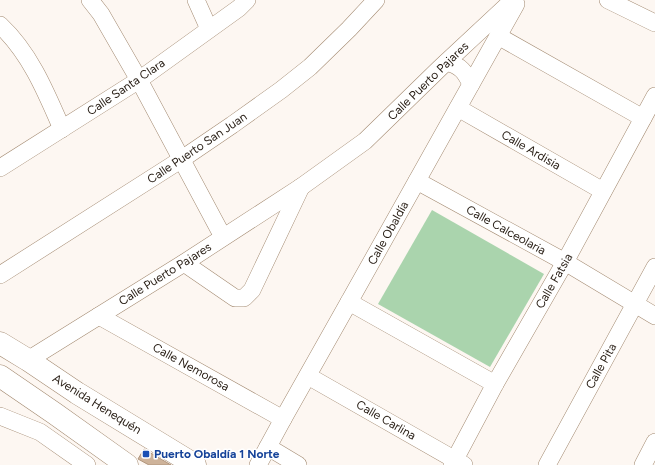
<svg xmlns="http://www.w3.org/2000/svg" width="655" height="465" viewBox="0 0 655 465" font-family="Figtree,sans-serif">
<style>
.green{fill:#aad4ad}
.building{fill:#ceb39a;stroke:#b0957c}
.lines{fill:none;stroke-linecap:round;stroke-linejoin:round}
.minor-casing{stroke:#a38a71;stroke-width:18}
.major-casing{stroke:#a38a71;stroke-width:23}
.minor{stroke:#fff;stroke-width:17}
.major{stroke:#fff;stroke-width:22}
.transit-dot{fill:#1a4fb4;stroke:#fff;stroke-width:1.5}
.labels{text-anchor:middle;stroke-width:3;stroke-linejoin:round;paint-order:stroke}
.street-label{font-size:12px;fill:#251b12;stroke:#fff}
.transit-label{font-size:12px;font-weight:bold;fill:#164399;stroke:#fff;text-anchor:start}
</style>
<rect width="100%" height="100%" fill="#fdf7f2"/>
<polygon class="green" points="432,210 544,274 490,367 378,304"/>
<polygon class="building" points="144,449 171,465 149,465 138,459"/>
<g class="lines">
<defs>
<g id="minor">
<polyline points="90,0 101,14 139,80 223,237"/>
<polyline points="196,0 209,29"/>
<polyline points="608,0 655,23"/>
<path d="M0,25C30,53 46,92 62,129"/>
<polyline points="498,36 643,118"/>
<path d="M447,62C461,66 465,72 471,84"/>
<polyline points="458,108 603,191"/>
<polyline points="0,168 139,80 239,8 247,0"/>
<polyline points="417,181 565,262 655,316"/>
<polyline points="184,263 235,298 244,298 252,290 301,187"/>
<polyline points="0,275 182,159 232,125 281,90 310,67 349,29 376,0"/>
<polyline points="349,302 495,384"/>
<polyline points="99,316 283,419"/>
<polyline points="28,360 184,263 301,187 365,141 440,68 513,0"/>
<polyline points="308,376 464,465"/>
<polyline points="0,416 40,432 87,465"/>
<polyline points="268,447 298,465"/>
<polyline points="258,465 283,419 349,302 516,4"/>
<polyline points="452,465 495,384 565,262 655,96"/>
<polyline points="547,465 655,267"/>
<polyline points="643,465 655,442"/>
</g>
<g id="major">
<polyline points="0,343 28,360 77,393 195,465"/>
<polyline points="0,376 54,413 127,465"/>
</g>
</defs>
<use href="#minor" class="minor-casing"/>
<use href="#major" class="major-casing"/>
<use href="#minor" class="minor"/>
<use href="#major" class="major"/>
</g>
<rect class="transit-dot" x="142" y="450" width="8" height="8" rx="2"/>
<g class="labels">
<g class="street-label">
<text transform="translate(428 81) rotate(-44)" y="4">Calle Puerto Pajares</text>
<text transform="translate(126 87) rotate(-34)" y="4">Calle Santa Clara</text>
<text transform="translate(197 148) rotate(-34)" y="4">Calle Puerto San Juan</text>
<text transform="translate(531 150) rotate(30)" y="4">Calle Ardisia</text>
<text transform="translate(506 230) rotate(29)" y="4">Calle Calceolaria</text>
<text transform="translate(388 233) rotate(-61)" y="4">Calle Obaldía</text>
<text transform="translate(165 274) rotate(-32)" y="4">Calle Puerto Pajares</text>
<text transform="translate(554 281) rotate(-60)" y="4">Calle Fatsia</text>
<text transform="translate(601 366) rotate(-61)" y="4">Calle Pita</text>
<text transform="translate(191 367) rotate(29)" y="4">Calle Nemorosa</text>
<text transform="translate(97 404) rotate(32)" y="4">Avenida Henequén</text>
<text transform="translate(386 420) rotate(30)" y="4">Calle Carlina</text>
</g>
<g class="transit-label">
<text x="154" y="458">Puerto Obaldía 1 Norte</text>
</g>
</g>
</svg>
